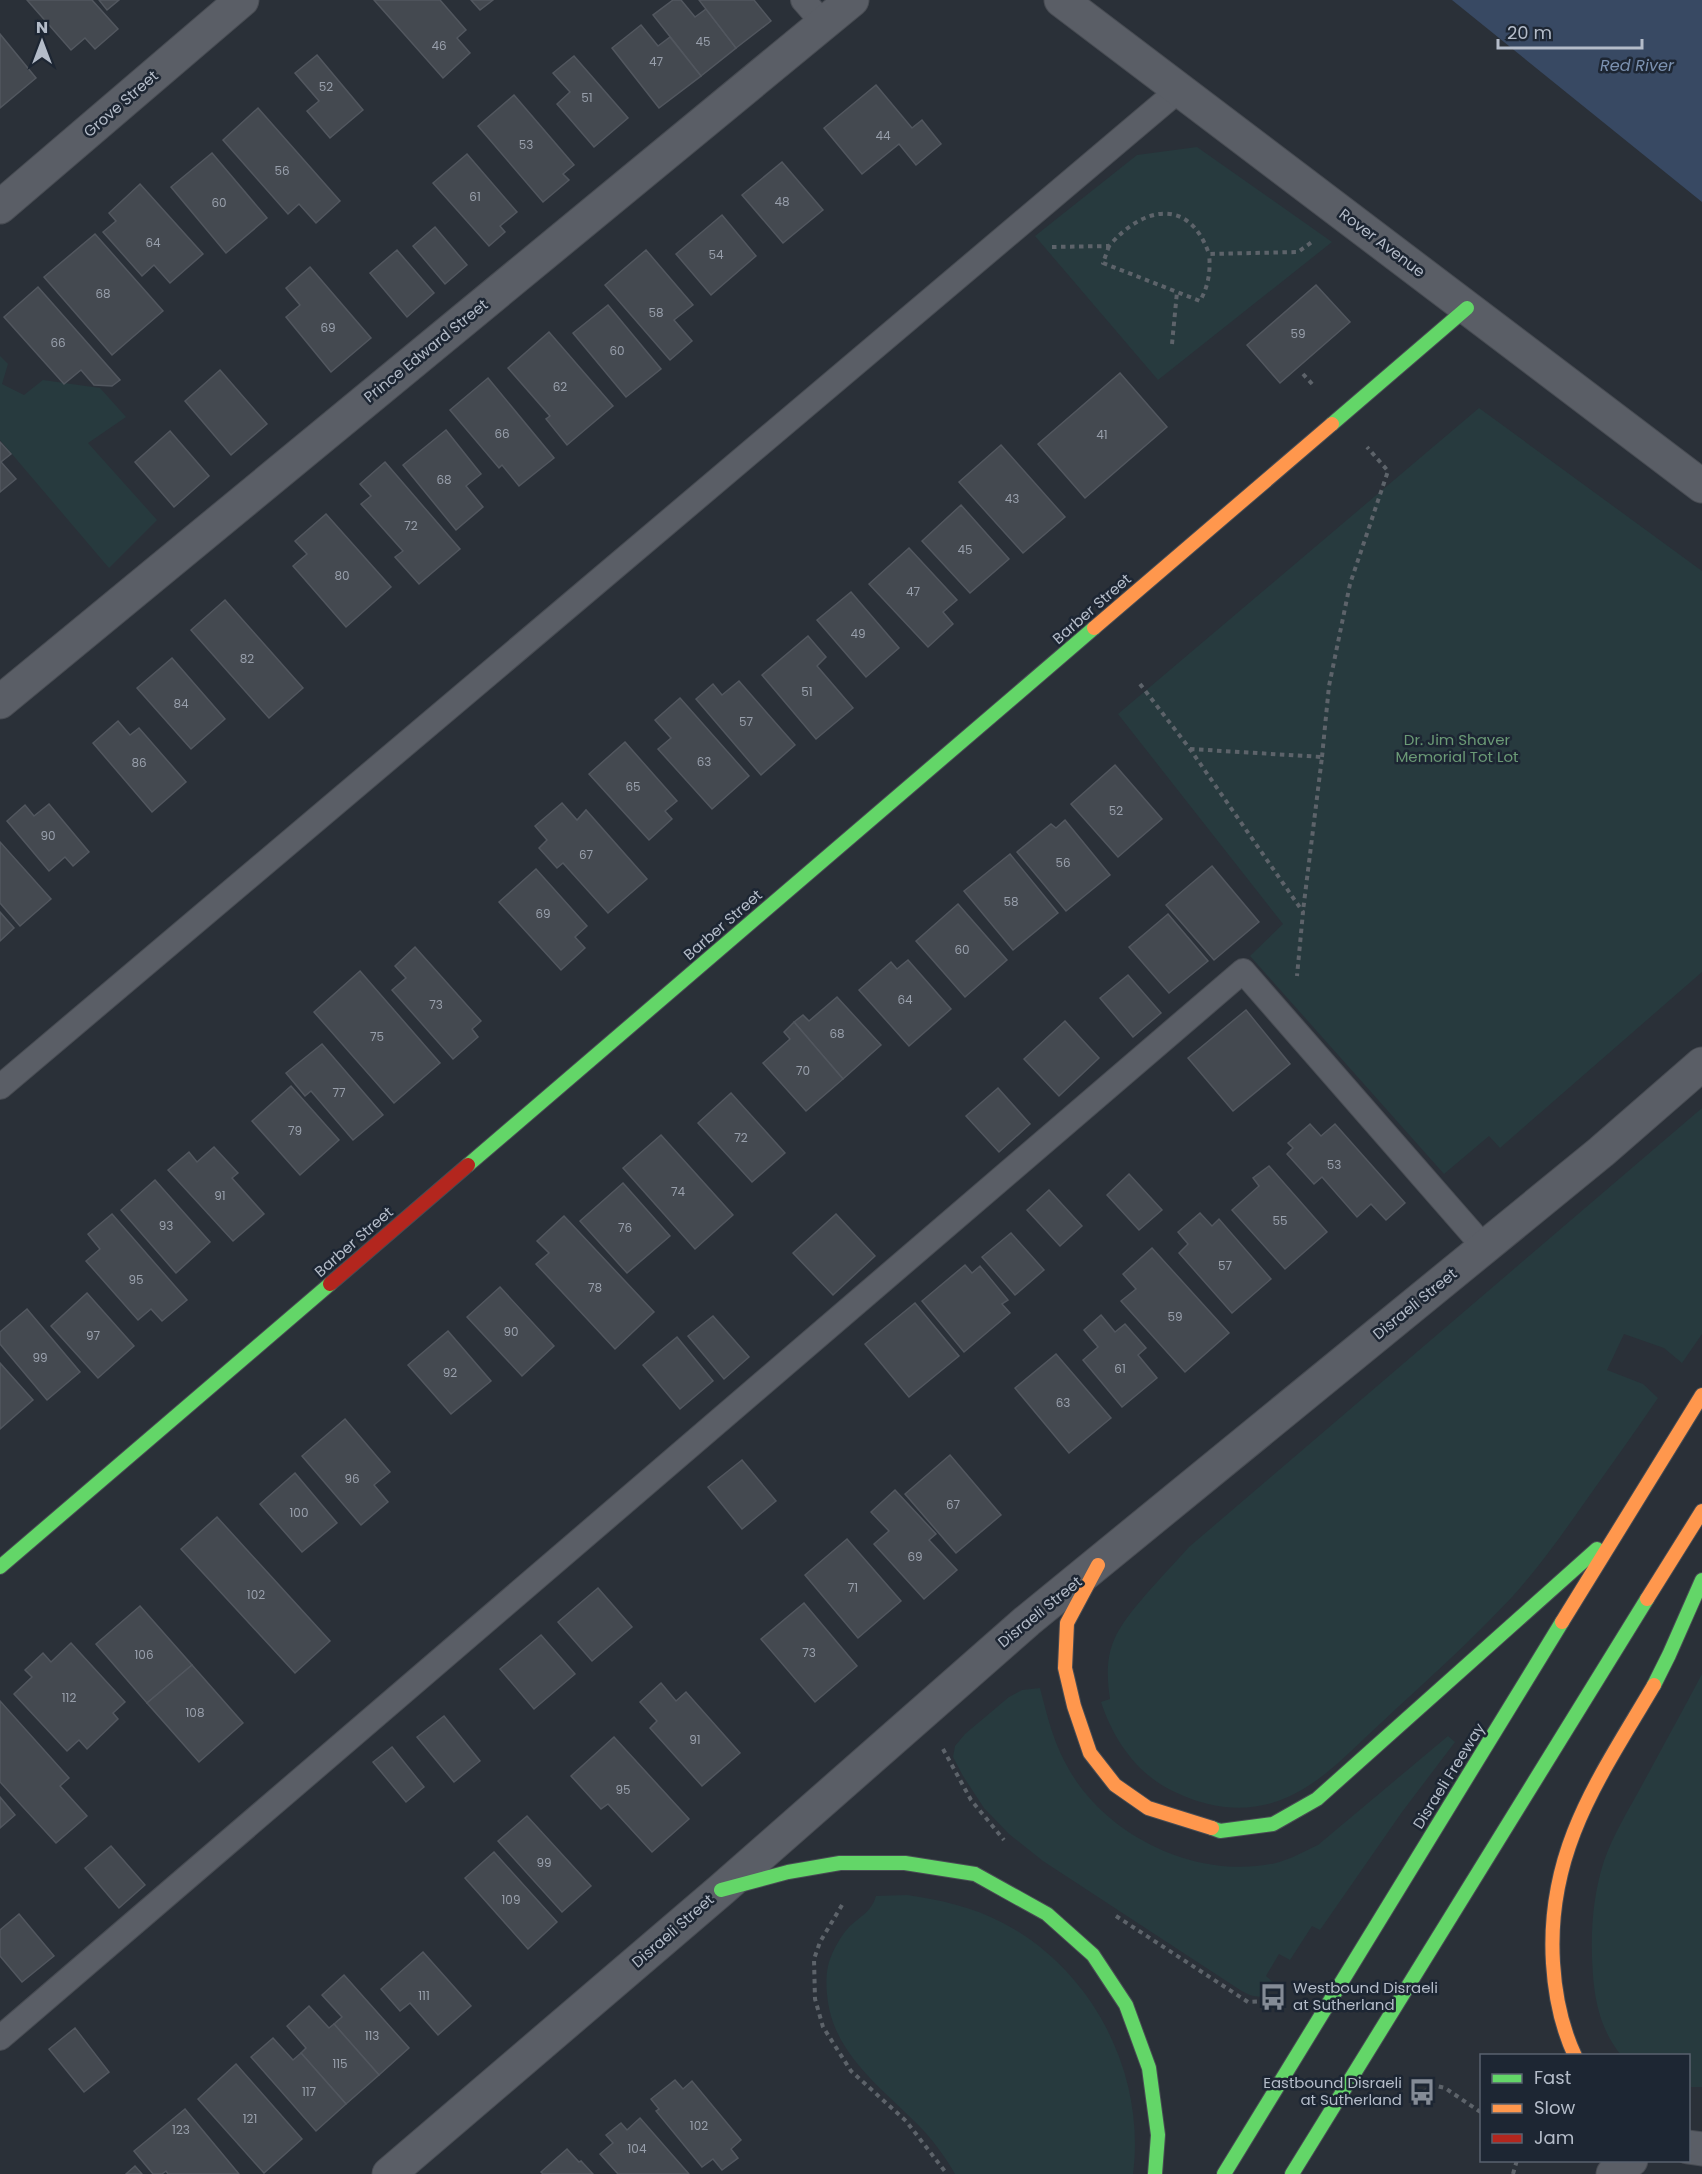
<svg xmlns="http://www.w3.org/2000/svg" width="1702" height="2174" viewBox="0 0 1702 2174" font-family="Poppins,sans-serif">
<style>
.green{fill:#273a3e}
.water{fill:#384963}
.building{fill:#444950;stroke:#52575f;stroke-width:1.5}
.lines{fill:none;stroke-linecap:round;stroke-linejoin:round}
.lane-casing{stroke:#484c53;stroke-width:26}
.street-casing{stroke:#484c53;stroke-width:35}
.fast-casing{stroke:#484c53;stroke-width:16}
.slow-casing{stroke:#484c53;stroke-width:16}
.jam-casing{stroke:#484c53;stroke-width:16}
.path{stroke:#5d636a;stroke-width:4;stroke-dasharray:4.5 4.5;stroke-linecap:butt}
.lane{stroke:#5a5e66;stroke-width:24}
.street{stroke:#5a5e66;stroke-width:33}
.fast{stroke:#63d668;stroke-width:14}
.slow{stroke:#ff974d;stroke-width:14}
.jam{stroke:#b3261e;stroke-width:14}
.labels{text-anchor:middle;stroke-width:5;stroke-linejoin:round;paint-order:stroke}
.number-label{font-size:12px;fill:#989fab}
.street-label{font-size:15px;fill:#b4bcc9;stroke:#1d2633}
.park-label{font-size:15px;fill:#6b9a76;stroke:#1d2633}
.poi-label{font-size:15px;fill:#b4bcc9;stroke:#1d2633;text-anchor:start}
.water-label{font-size:16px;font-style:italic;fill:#7c92b1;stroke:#1d2633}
</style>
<rect width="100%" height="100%" fill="#2a3038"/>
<g class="green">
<polygon points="1197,147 1332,242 1158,380 1035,236 1137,155"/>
<polygon points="0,356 8,364 2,384 24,395 43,380 100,388 126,417 88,443 157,520 109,568 0,440"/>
<polygon points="1479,408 1702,571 1702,972 1500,1148 1489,1136 1444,1174 1250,956 1283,924 1118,714"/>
<path d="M1702,1108V1334L1682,1363L1664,1348L1624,1334L1607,1370L1643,1384L1658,1398C1633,1435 1606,1472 1580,1509C1559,1539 1537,1569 1513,1596C1472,1640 1426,1681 1382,1722C1350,1751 1320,1786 1278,1801C1244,1813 1209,1808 1177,1793C1138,1776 1114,1741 1101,1702L1110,1699C1107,1680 1106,1658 1114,1640C1125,1613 1169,1570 1189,1547Z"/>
<path d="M1702,1674V2087H1689L1688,2056L1621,2055C1602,2032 1595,2004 1593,1975C1590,1937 1592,1898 1604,1861C1613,1835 1628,1811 1641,1787C1661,1750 1682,1712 1702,1674Z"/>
<path d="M1040,1688C1048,1719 1054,1745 1071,1773C1111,1839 1200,1880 1276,1863C1291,1859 1305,1851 1318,1845L1448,1736L1455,1742L1402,1812L1320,1930L1312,1926L1290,1960L1279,1954L1266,1976L1274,1983C1265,2005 1249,1996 1234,1986L1043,1861L1009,1834L984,1808L963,1776L953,1757L955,1746L965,1734L1009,1697L1022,1690Z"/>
<path d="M907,1895C941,1900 973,1907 1003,1923C1093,1970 1146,2074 1133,2174H955C946,2158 935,2143 923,2130C884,2089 832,2055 827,1994C826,1984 826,1972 829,1962C833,1950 841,1935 850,1926C861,1916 872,1911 876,1896Z"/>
</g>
<polygon class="water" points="1452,0 1702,0 1702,202"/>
<g class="building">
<polygon points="27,0 92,0 118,29 95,49 85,38 71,50"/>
<polygon points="99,0 119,0 107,10"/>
<polygon points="374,0 440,0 466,30 457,38 470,53 443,78"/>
<polygon points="471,0 493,0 480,10"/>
<polygon points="673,0 681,0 695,17 706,9 736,48 701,76 653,15"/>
<polygon points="699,0 754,0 771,21 736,48"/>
<polygon points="641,25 658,46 670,37 701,76 659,108 612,48"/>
<polygon points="0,34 36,78 0,108"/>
<polygon points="317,55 363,110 330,138 307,111 319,101 295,73"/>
<polygon points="574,56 628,118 594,147 557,104 570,92 553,73"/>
<polygon points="876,85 912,128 922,120 941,144 916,165 899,144 862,174 824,128"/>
<polygon points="514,95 574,165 563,174 569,180 543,202 478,126"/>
<polygon points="258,108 340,201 316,223 299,204 288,214 223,140"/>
<polygon points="212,153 267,218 226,253 171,187"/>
<polygon points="467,154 517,212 500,226 505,232 489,246 433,183"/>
<polygon points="782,162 823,210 783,243 742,195"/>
<polygon points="140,184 203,254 170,283 154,265 142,276 103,232 116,221 109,213"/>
<polygon points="722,215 756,256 711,295 676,254"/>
<polygon points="435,227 467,265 445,284 413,246"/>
<polygon points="95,234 163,311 112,355 44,277"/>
<polygon points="397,250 434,293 407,317 370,273"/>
<polygon points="646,250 693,305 674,320 692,341 670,360 605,285"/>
<polygon points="310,267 371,338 331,372 286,317 300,305 286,288"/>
<polygon points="1316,285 1350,322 1280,383 1247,345"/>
<polygon points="38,287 120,380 112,386 94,385 81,370 64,384 4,317"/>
<polygon points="608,305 661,369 626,397 573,333"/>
<polygon points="549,332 613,406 567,445 546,419 550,416 508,368"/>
<polygon points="220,370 267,424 231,455 185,401"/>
<polygon points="1120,373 1167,427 1085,498 1038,444"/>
<polygon points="488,378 554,458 519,486 502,465 499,468 450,410"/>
<polygon points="446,430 481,474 466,486 483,507 456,530 403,465"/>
<polygon points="170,431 209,476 174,507 135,462"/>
<polygon points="0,442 11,454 1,462 16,479 0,492"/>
<polygon points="1001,445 1065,517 1023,553 959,482"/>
<polygon points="385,462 460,549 419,584 395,557 403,551 361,504 371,496 360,484"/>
<polygon points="961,505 1009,559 970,593 922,541"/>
<polygon points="326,514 391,587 346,627 293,566 307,554 295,541"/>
<polygon points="909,548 957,600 943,612 953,624 928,647 869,584"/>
<polygon points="851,592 899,648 866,677 817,620"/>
<polygon points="225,600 303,688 269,718 191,630"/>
<polygon points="808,636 826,657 817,666 853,708 816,739 762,675"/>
<polygon points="172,658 225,719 191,749 137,688"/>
<polygon points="739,681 795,745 761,775 696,699 713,684 722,695"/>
<polygon points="680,698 749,776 712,809 658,749 671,738 655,720"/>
<polygon points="118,721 130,735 139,728 186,782 152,812 93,743"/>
<polygon points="625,742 677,801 665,811 672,819 649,840 589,774"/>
<polygon points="1115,765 1162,819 1118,857 1071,804"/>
<polygon points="562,803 577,820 586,810 647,879 608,913 563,863 557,868 539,848 547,840 535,826"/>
<polygon points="49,804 89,852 73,866 65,857 49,871 7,821 25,805 34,816"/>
<polygon points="1065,820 1110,875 1066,911 1017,852 1051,824 1056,828"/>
<polygon points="0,842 51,899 20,926 0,903"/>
<polygon points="1010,854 1058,913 1013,950 964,891"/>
<polygon points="1212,866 1259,922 1214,960 1166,905"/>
<polygon points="536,869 587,926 575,937 585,948 561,970 499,902"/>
<polygon points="958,904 1007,960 965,997 916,941"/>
<polygon points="0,912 14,928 0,941"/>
<polygon points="1168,914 1208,961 1169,993 1129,947"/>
<polygon points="415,947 481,1021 472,1029 478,1037 453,1059 392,990 406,978 395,966"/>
<polygon points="908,960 951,1009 909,1046 859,990 891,962 897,969"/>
<polygon points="360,971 440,1063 394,1103 314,1012"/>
<polygon points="1128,975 1161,1013 1133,1037 1100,998"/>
<polygon points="837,997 881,1045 843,1079 794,1022 803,1015 809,1021"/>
<polygon points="1246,1010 1290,1064 1233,1111 1188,1058"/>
<polygon points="1065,1021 1099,1058 1059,1096 1024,1059"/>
<polygon points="794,1022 843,1079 806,1111 763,1063 790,1039 784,1032"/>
<polygon points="322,1044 383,1115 353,1140 311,1091 305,1096 286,1073"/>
<polygon points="291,1086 339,1140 300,1175 252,1121"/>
<polygon points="998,1088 1030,1124 999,1152 966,1116"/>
<polygon points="731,1093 785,1153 752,1182 698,1123"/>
<polygon points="1310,1124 1321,1136 1335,1124 1405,1203 1386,1220 1371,1204 1357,1217 1322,1177 1314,1184 1287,1154 1293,1148 1288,1143"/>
<polygon points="661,1135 733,1215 695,1249 623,1168"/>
<polygon points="214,1147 238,1173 232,1178 264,1214 233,1241 168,1170 189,1152 197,1162"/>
<polygon points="1269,1166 1327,1232 1285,1269 1232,1210 1259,1186 1253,1178"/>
<polygon points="1129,1174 1162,1210 1139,1230 1107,1195"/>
<polygon points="155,1180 210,1242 176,1273 121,1210"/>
<polygon points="623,1183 670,1236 627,1273 580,1221"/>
<polygon points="1049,1190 1082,1226 1060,1246 1027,1210"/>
<polygon points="1200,1213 1212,1226 1219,1219 1271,1279 1232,1313 1179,1253 1188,1244 1178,1232"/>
<polygon points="112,1214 187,1300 162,1321 151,1309 138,1320 86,1261 100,1249 88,1234"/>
<polygon points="836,1214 875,1256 833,1295 793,1253"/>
<polygon points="564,1216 654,1312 615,1349 536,1264 549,1253 537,1241"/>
<polygon points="1011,1233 1044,1270 1015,1295 982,1257"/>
<polygon points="1152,1248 1229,1333 1185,1372 1121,1301 1136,1289 1123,1274"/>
<polygon points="965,1265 972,1273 980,1266 1008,1300 1002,1304 1010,1313 964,1352 922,1301"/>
<polygon points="500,1287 554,1346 522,1376 467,1317"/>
<polygon points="87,1293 134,1346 98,1378 51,1326"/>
<polygon points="915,1303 959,1356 909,1397 865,1344"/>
<polygon points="27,1309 80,1372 47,1400 0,1344 0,1332"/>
<polygon points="1101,1315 1115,1332 1125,1324 1146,1348 1138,1355 1157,1378 1122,1407 1083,1360 1098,1347 1084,1330"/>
<polygon points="713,1316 749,1357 724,1379 688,1336"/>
<polygon points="448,1331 491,1381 451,1414 408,1365"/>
<polygon points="677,1337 713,1381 680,1409 643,1365"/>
<polygon points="1056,1354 1111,1418 1069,1453 1015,1388"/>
<polygon points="0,1363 33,1400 0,1429"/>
<polygon points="345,1419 390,1472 374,1485 388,1502 361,1525 302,1456"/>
<polygon points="950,1455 1001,1515 956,1553 905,1494"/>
<polygon points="742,1460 776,1501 742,1529 708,1487"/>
<polygon points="295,1473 337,1523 302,1552 260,1504"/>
<polygon points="895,1490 936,1534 929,1540 957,1570 924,1599 874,1544 889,1531 871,1512"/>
<polygon points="217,1517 330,1641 295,1673 181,1549"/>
<polygon points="847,1539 901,1601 858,1638 805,1575"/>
<polygon points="598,1588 632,1627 592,1661 558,1622"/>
<polygon points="804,1603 857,1666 815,1702 761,1639"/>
<polygon points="140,1606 192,1665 147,1703 96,1644"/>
<polygon points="541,1635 575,1674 534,1709 500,1669"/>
<polygon points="71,1643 125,1702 113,1713 118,1719 87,1749 79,1740 67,1751 14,1694 32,1677 25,1670 43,1653 51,1662"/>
<polygon points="192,1665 243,1723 199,1762 147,1703"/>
<polygon points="661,1683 676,1701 686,1692 740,1753 702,1786 650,1728 657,1721 640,1702"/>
<polygon points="0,1701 69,1778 60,1786 87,1816 56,1843 0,1782"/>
<polygon points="444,1716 480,1761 454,1782 417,1737"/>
<polygon points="614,1737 689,1819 652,1852 608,1804 601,1809 571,1776"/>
<polygon points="392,1747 424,1787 406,1802 373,1762"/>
<polygon points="0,1797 15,1815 0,1828"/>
<polygon points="527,1816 591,1886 562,1912 498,1841"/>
<polygon points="111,1846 145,1885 119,1908 85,1868"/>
<polygon points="494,1852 557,1922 528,1949 465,1878"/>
<polygon points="19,1914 54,1956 22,1982 0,1956 0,1930"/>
<polygon points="423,1952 471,2006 438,2035 410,2003 400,2011 381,1989"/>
<polygon points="344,1975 409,2048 379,2075 334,2024 342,2017 322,1995"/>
<polygon points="309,2006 329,2028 334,2024 379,2075 346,2104 301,2053 306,2048 287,2026"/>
<polygon points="75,2028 109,2072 84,2092 49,2049"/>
<polygon points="273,2038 293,2060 301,2053 346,2104 316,2131 251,2057"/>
<polygon points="236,2064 302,2139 264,2173 198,2099"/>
<polygon points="675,2080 683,2089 692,2081 741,2140 731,2149 738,2158 722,2170 713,2159 702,2167 656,2111 659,2109 651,2099"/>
<polygon points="185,2109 239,2174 168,2174 166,2171 162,2174 153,2174 134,2151"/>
<polygon points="640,2118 689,2174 618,2174 600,2154 613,2143 606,2135 621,2123 627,2130"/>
<polygon points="567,2149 579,2162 581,2161 593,2174 543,2174 541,2172"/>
<polygon points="135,2166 142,2174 126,2174"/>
</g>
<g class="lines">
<defs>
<g id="lane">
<polyline points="803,0 824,24"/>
<polyline points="0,1087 1180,89"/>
<polyline points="0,2038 1243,971 1484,1247"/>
</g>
<g id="street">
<polyline points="1061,0 1702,486"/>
<polyline points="0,207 242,0"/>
<polyline points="0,702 852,0"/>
<polyline points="1688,2147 1702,2149"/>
<polyline points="389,2174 721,1890 1027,1621 1601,1152 1702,1064"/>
<polyline points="1613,2174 1631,2160"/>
</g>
<g id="fast">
<polyline points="1332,424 1467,308"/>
<polyline points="468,1165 1094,628"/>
<polyline points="0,1567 330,1284"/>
<polyline points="1654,1685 1669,1655 1702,1580"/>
<polyline points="1212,1828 1220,1831 1273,1824 1317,1799 1597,1549"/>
<polyline points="721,1890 788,1872 840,1863 905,1863 975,1874 1047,1914 1093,1955 1126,2005 1149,2068 1158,2135 1155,2174"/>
<polyline points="1224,2174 1562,1622"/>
<polyline points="1292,2174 1647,1599"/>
</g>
<g id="slow">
<polyline points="1094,628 1332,424"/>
<polyline points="1098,1565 1067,1623 1065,1668 1074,1706 1090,1753 1115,1785 1148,1808 1212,1828"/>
<polyline points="1647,1599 1702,1511"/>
<polyline points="1562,1622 1702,1395"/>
<path d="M1575,2056C1561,2026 1555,1996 1553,1963C1546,1850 1600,1777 1654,1685"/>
</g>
<polyline id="jam" points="330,1284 468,1165"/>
</defs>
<use href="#lane" class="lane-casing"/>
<use href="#street" class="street-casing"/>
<use href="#fast" class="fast-casing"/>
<use href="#slow" class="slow-casing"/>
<use href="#jam" class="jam-casing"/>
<g class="path">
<path d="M1109,246L1103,263L1200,301C1208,287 1211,271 1209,254"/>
<path d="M1052,247L1109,246C1142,207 1189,196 1209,254L1298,252L1312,242"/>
<polyline points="1172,344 1177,292"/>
<polyline points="1303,374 1313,385"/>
<polyline points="1140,684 1190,749 1303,912 1297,976"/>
<polyline points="1190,749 1322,757 1303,911"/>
<polyline points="1322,757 1329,686 1350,584 1388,471 1367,447"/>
<polyline points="943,1749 971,1800 1004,1840"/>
<polyline points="842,1905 820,1942 814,1959 815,1999 823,2027 851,2071 906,2121 947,2174"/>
<polyline points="1116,1916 1248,2002 1267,2001 1273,1997"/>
<polyline points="1422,2092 1437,2086 1445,2088 1482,2113"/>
<polyline points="1513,2174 1517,2160"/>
</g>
<use href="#lane" class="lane"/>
<use href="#street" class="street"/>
<use href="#fast" class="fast"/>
<use href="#slow" class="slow"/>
<use href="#jam" class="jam"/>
</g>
<defs>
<symbol id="bus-bare" viewBox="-9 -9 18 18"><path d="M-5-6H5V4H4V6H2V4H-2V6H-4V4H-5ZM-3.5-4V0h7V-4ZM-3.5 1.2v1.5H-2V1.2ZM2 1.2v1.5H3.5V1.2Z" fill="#848b96" stroke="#1d2633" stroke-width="2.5" paint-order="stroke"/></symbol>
</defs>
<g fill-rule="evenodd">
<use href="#bus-bare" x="1254" y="1978" width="38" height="38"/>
<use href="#bus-bare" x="1403" y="2073" width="38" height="38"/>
</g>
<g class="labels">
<g class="number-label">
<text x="703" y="46">45</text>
<text x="439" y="50">46</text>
<text x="656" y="66">47</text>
<text x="326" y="91">52</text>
<text x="587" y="102">51</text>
<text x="883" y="140">44</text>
<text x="526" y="149">53</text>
<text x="282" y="175">56</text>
<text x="475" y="201">61</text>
<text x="782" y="206">48</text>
<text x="219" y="207">60</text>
<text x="153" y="247">64</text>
<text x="716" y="259">54</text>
<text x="103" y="298">68</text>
<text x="656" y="317">58</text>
<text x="328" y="332">69</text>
<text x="1298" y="338">59</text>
<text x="58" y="347">66</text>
<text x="617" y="355">60</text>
<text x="560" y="391">62</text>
<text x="502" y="438">66</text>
<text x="1102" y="439">41</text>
<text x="444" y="484">68</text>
<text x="1012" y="503">43</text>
<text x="411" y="530">72</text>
<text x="965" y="554">45</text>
<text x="342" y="580">80</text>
<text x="913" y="596">47</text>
<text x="858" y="638">49</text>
<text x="247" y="663">82</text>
<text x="807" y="696">51</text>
<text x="181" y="708">84</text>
<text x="746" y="726">57</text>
<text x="704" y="766">63</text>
<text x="139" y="767">86</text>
<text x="633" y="791">65</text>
<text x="1116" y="815">52</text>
<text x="48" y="840">90</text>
<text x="586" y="859">67</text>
<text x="1063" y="867">56</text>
<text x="1011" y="906">58</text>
<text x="543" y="918">69</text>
<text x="962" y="954">60</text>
<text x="905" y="1004">64</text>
<text x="436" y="1009">73</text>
<text x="837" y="1038">68</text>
<text x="377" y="1041">75</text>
<text x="803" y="1075">70</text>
<text x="339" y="1097">77</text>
<text x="295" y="1135">79</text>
<text x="741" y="1142">72</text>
<text x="1334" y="1169">53</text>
<text x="678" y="1196">74</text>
<text x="220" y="1200">91</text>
<text x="1280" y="1225">55</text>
<text x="166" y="1230">93</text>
<text x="625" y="1232">76</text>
<text x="1225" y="1270">57</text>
<text x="136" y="1284">95</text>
<text x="595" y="1292">78</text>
<text x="1175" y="1321">59</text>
<text x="511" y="1336">90</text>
<text x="93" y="1340">97</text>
<text x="40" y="1362">99</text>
<text x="1120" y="1373">61</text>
<text x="450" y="1377">92</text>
<text x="1063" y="1407">63</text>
<text x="352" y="1483">96</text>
<text x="953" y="1509">67</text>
<text x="299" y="1517">100</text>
<text x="915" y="1561">69</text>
<text x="853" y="1592">71</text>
<text x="256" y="1599">102</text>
<text x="809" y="1657">73</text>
<text x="144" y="1659">106</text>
<text x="69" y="1702">112</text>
<text x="195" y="1717">108</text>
<text x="695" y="1744">91</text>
<text x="623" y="1794">95</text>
<text x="544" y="1867">99</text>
<text x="511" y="1904">109</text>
<text x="424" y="2000">111</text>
<text x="372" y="2040">113</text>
<text x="340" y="2068">115</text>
<text x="309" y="2096">117</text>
<text x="250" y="2123">121</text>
<text x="699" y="2130">102</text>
<text x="181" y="2134">123</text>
<text x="637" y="2153">104</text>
</g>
<g class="street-label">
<text transform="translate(121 104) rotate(-41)" y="5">Grove Street</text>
<text transform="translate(1382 243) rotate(37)" y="5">Rover Avenue</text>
<text transform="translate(426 351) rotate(-39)" y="5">Prince Edward Street</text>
<text transform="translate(1092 609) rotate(-41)" y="5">Barber Street</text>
<text transform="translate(723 925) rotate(-41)" y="5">Barber Street</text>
<text transform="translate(354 1242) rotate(-41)" y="5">Barber Street</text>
<text transform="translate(1415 1304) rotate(-39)" y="5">Disraeli Street</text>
<text transform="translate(1040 1612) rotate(-39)" y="5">Disraeli Street</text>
<text transform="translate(1449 1776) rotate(-58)" y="5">Disraeli Freeway</text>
<text transform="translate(673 1931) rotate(-41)" y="5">Disraeli Street</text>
</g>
<g class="park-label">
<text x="1457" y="745">Dr. Jim Shaver<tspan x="1457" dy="17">Memorial Tot Lot</tspan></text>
</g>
<g class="poi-label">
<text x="1293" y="1993">Westbound Disraeli<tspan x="1293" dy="17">at Sutherland</tspan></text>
<text x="1402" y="2088" text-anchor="end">Eastbound Disraeli<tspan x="1402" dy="17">at Sutherland</tspan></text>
</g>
<g class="water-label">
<text x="1637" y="71">Red River</text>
</g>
</g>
<rect x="1480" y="2054" width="210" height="108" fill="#1d2633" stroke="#59626f" stroke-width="1.5"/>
<rect x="1492" y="2074" width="30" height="9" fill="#63d668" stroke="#59626f" stroke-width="1.5"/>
<text x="1534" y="2084" font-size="18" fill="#b4bcc9">Fast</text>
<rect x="1492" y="2104" width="30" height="9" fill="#ff974d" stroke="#59626f" stroke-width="1.5"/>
<text x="1534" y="2114" font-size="18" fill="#b4bcc9">Slow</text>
<rect x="1492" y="2134" width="30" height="9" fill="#b3261e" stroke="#59626f" stroke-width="1.5"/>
<text x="1534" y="2144" font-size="18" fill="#b4bcc9">Jam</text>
<g transform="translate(42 42)" stroke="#1d2633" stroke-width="4.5" paint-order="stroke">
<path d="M0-4.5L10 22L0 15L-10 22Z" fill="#b4bcc9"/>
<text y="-9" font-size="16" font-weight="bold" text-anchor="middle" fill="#b4bcc9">N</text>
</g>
<path d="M1498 39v9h144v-9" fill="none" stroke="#b4bcc9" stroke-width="3"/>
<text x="1507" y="39" font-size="18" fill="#b4bcc9" stroke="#1d2633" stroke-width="4.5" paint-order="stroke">20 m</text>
</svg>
